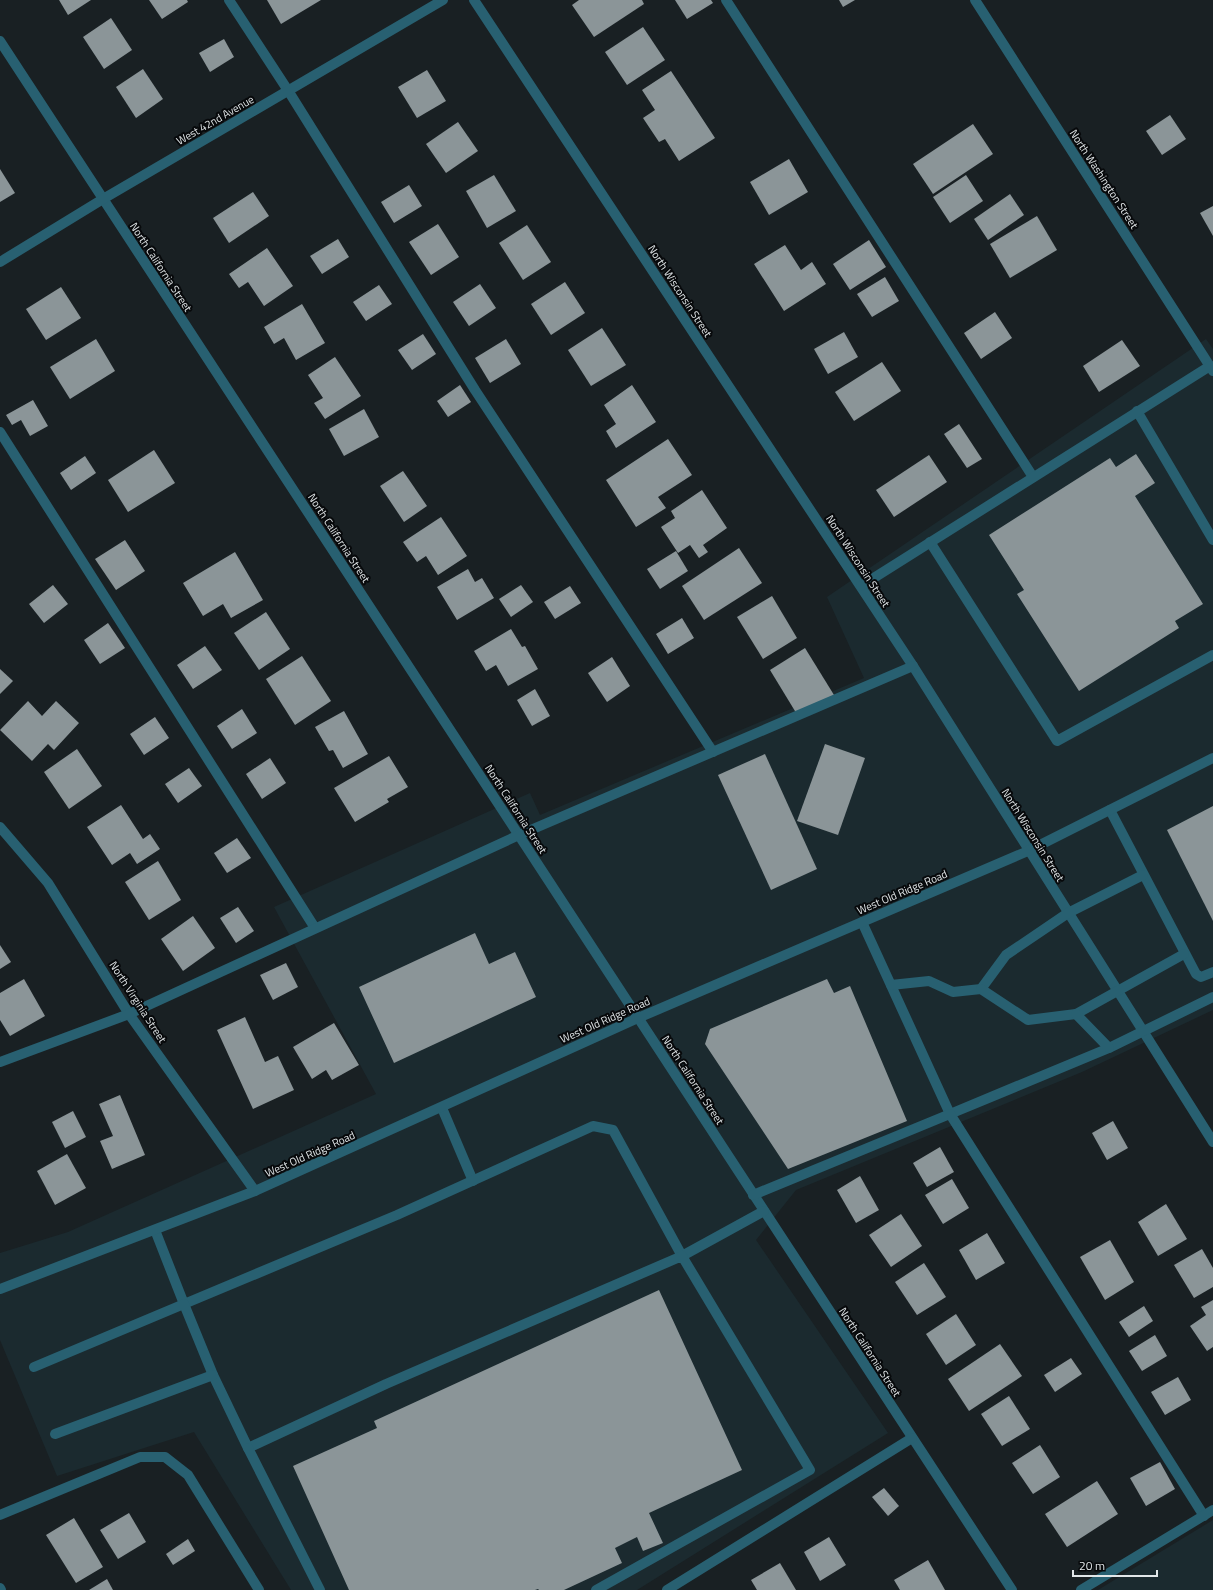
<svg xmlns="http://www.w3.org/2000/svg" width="1213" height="1590" viewBox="0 0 1213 1590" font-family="'Titillium Web',sans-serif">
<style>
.built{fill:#1b2a2f}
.building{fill:#8b9598}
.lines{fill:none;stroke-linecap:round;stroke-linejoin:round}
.minor{stroke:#286071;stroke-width:10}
.labels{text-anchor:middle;stroke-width:4;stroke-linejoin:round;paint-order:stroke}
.street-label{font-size:11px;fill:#e2e7e9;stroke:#07090b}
</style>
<rect width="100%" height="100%" fill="#192023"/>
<g class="built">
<polygon points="1206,339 1213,349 1213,1010 1082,1072 796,1190 756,1240 888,1433 637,1590 291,1590 194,1432 57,1476 0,1340 0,1253 68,1232 376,1094 274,907 530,793 540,815 864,678 827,597"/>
<polygon points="1213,1520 1213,1590 1098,1590"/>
</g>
<g class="building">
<polygon points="59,0 91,0 68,15"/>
<polygon points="149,0 187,0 188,2 162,19"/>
<polygon points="267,0 321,0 281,24"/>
<polygon points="579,0 642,0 644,4 594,37 572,5"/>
<polygon points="675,0 711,0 713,3 687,19"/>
<polygon points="839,0 855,0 843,7"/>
<polygon points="111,18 132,50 104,69 83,37"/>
<polygon points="643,27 665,60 627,85 605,52"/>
<polygon points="224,39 234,57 210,72 199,53"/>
<polygon points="143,69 163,99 136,118 116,87"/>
<polygon points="427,70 446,101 417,118 398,87"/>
<polygon points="671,71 715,138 679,161 665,139 659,142 643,118 655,110 642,90"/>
<polygon points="1170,115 1186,139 1162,155 1146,131"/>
<polygon points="458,122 478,151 446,173 426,144"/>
<polygon points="973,124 993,154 933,194 913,164"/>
<polygon points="789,159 808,192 769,215 750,182"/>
<polygon points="0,169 15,193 0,202"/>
<polygon points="494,175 516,211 487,228 466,191"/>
<polygon points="966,175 983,201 950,223 933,197"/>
<polygon points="409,185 422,206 394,223 381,202"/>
<polygon points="253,192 269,216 229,243 213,218"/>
<polygon points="1010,194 1024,215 988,240 974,219"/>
<polygon points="1213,206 1213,236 1200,213"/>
<polygon points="1037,216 1057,250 1010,278 990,244"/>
<polygon points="438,224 459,257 431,275 409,242"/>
<polygon points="527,225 551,262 523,280 499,243"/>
<polygon points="338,239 349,257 322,274 310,256"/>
<polygon points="869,240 886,267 850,290 833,264"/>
<polygon points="785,245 801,270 812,262 826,284 784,311 754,264"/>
<polygon points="267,248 293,286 264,306 248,282 239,288 229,274"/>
<polygon points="885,277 899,301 872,317 857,294"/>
<polygon points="565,282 585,313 551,335 531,304"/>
<polygon points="480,284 496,308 469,326 453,302"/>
<polygon points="379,285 392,304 366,321 353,302"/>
<polygon points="61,287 81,318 46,340 26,309"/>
<polygon points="302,304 325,343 296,360 284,338 274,344 264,327"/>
<polygon points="995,312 1012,338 981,359 964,333"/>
<polygon points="602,328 626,365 591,386 568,350"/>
<polygon points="844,332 858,357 828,374 814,349"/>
<polygon points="423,334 436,354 412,370 398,350"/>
<polygon points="96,339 115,371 70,399 50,367"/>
<polygon points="506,339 521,364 490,383 475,358"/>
<polygon points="1122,340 1140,366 1099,392 1083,366"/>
<polygon points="335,357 361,396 325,419 314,403 323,398 308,375"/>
<polygon points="882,362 901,391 854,421 835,392"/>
<polygon points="460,385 471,402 448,417 437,401"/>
<polygon points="632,385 656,422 616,448 606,431 616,424 604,405"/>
<polygon points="33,400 48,426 30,436 21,420 12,425 6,415"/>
<polygon points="364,409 379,437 344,456 329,429"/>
<polygon points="959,424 982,459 967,468 944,434"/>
<polygon points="668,439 692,475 658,497 666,508 636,527 606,480"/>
<polygon points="154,450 175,483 128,512 108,480"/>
<polygon points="1136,454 1155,483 1135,496 1203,604 1175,621 1179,628 1079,691 1017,594 1024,590 989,535 1110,458 1116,467"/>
<polygon points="929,455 947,482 894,517 876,490"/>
<polygon points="85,456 96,473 71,490 60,473"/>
<polygon points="403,471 427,506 404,522 380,486"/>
<polygon points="702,490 727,528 703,545 708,552 699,558 690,545 678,553 661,527 675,518 671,511"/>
<polygon points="441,517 467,556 438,575 426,556 417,562 403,542"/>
<polygon points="125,540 145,571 116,590 95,559"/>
<polygon points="739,548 762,583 704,620 682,586"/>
<polygon points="676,551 688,571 660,589 647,569"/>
<polygon points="235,552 263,600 231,618 223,604 203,616 183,583"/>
<polygon points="468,569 475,582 482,578 494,598 457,620 437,587"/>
<polygon points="53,585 68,604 44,623 29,604"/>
<polygon points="521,585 533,602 511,617 499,599"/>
<polygon points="570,586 581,603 555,619 544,602"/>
<polygon points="772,596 797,638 763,659 737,617"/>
<polygon points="266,612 290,649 259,670 234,633"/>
<polygon points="682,618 694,638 668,654 656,634"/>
<polygon points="108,623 125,648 100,664 84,640"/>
<polygon points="511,629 522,647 525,646 538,669 508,686 496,665 486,671 474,651"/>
<polygon points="205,646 222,670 193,689 177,665"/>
<polygon points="805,648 834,695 798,716 770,670"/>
<polygon points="302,656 331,701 295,725 266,679"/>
<polygon points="612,657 630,686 607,702 588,673"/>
<polygon points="0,669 13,681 0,694"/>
<polygon points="535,689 550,716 532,726 517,700"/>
<polygon points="28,701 42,716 56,701 79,723 54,750 48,744 32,761 0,730"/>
<polygon points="242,709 257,733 232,749 217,726"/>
<polygon points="344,711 368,754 343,768 333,750 329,751 315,727"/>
<polygon points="155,717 169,738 144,755 130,734"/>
<polygon points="825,744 865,758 838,835 797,821"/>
<polygon points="77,749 102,786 69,809 44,772"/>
<polygon points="765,754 817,869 771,890 718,775"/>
<polygon points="389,756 408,787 387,799 389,802 355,822 334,788"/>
<polygon points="270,758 286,783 262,799 246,774"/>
<polygon points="189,768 202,786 178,803 165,784"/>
<polygon points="121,805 143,839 150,834 160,849 137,864 130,853 112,865 87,827"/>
<polygon points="1213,806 1213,921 1167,830"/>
<polygon points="237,838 251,858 227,873 214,853"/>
<polygon points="158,861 181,900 149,920 125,882"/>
<polygon points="238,907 254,931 236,943 220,918"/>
<polygon points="193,916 215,948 183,971 161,939"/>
<polygon points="475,933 489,964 515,952 536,997 394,1063 359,987"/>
<polygon points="0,945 11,962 0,969"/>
<polygon points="286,963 298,987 273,1000 260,975"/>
<polygon points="24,979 45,1016 10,1036 0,1020 0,993"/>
<polygon points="827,979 834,993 850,986 907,1121 788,1169 705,1044 710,1029"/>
<polygon points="245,1017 265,1062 278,1056 294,1090 253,1109 217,1030"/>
<polygon points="334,1023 359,1065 332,1080 326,1070 312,1079 293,1047"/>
<polygon points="120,1095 145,1155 112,1169 100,1141 113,1136 99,1104"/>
<polygon points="73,1111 86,1137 65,1148 52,1122"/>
<polygon points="1113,1121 1128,1148 1107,1160 1092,1133"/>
<polygon points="940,1147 954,1172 927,1187 913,1163"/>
<polygon points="67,1154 86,1188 55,1205 37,1171"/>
<polygon points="860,1176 879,1210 856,1223 837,1190"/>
<polygon points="952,1179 969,1208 943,1224 925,1195"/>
<polygon points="1166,1204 1187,1239 1158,1256 1138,1222"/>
<polygon points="901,1214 922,1246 891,1267 869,1235"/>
<polygon points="987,1233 1005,1263 976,1280 959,1250"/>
<polygon points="1110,1240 1134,1282 1105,1300 1080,1257"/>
<polygon points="1202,1249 1213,1268 1213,1287 1194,1298 1174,1265"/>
<polygon points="924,1263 946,1297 917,1315 895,1282"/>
<polygon points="659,1290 742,1470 649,1513 663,1543 643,1551 637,1537 615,1548 622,1563 564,1590 539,1590 538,1589 535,1590 349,1590 293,1466 377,1428 374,1421"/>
<polygon points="1213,1300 1213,1347 1207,1351 1190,1326 1206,1315 1201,1307"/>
<polygon points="1144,1306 1153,1321 1129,1337 1119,1322"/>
<polygon points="956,1314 976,1345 946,1365 926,1334"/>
<polygon points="1155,1335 1167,1356 1142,1371 1129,1351"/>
<polygon points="1000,1344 1022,1376 969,1411 948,1379"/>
<polygon points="1071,1358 1082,1374 1055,1392 1044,1375"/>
<polygon points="1178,1377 1191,1400 1165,1415 1151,1392"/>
<polygon points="1009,1396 1030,1429 1002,1446 981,1414"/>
<polygon points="1040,1445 1060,1477 1033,1494 1012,1463"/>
<polygon points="1160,1462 1175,1489 1146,1506 1130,1478"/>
<polygon points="1097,1481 1118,1514 1067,1547 1045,1514"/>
<polygon points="884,1488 899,1506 888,1516 872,1497"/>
<polygon points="129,1513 146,1542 118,1559 100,1530"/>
<polygon points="74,1518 103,1567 76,1583 46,1535"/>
<polygon points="829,1537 846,1565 820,1581 804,1552"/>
<polygon points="188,1539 195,1551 173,1565 166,1554"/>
<polygon points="928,1560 945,1590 900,1590 894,1580"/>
<polygon points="780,1563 796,1590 757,1590 751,1580"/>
<polygon points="107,1579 113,1590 89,1590"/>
</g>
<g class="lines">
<g class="minor">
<polyline points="229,0 289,92 475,390 713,752"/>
<polyline points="474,0 913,666 1213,1142"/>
<polyline points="726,0 1033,477"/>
<polyline points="975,0 1213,371"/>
<polyline points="0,41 1012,1590"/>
<polyline points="0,262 103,199 443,0"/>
<polyline points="1137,411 1213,540"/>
<polyline points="0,432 315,928"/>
<polyline points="930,542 1057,741 1213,655"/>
<polyline points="861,586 1210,366"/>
<polyline points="1110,810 1196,974 1201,977 1213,972"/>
<polyline points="0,827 48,883 129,1014 255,1191"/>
<polyline points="862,922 950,1114 1109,1048 1213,997"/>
<polyline points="891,985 929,981 953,992 981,989 1006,955 1068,913 1143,875"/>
<polyline points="981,989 1028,1020 1076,1014 1184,954"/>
<polyline points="1076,1014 1109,1048"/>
<polyline points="0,1062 129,1014 519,835 913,666"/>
<polyline points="442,1108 473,1181"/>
<polyline points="753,1195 950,1114 1204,1516"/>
<polyline points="155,1230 184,1304 397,1215 593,1126 613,1130 682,1256 764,1211"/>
<polyline points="0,1289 255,1191 638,1018 1028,851 1213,758"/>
<polyline points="34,1367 184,1304 213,1375 248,1448 386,1384 682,1256 810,1470 596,1590"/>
<polyline points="55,1434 213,1375"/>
<polyline points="248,1448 320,1590"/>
<polyline points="0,1515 140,1457 165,1457 188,1475 259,1590"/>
<polyline points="0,1588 1,1590"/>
<polyline points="667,1590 912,1438"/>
<polyline points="1081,1590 1213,1510"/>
</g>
</g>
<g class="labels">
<g class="street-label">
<text transform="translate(215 120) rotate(-30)" y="4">West 42nd Avenue</text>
<text transform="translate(1104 179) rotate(57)" y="4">North Washington Street</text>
<text transform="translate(161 267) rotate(57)" y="4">North California Street</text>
<text transform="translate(680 291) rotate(57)" y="4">North Wisconsin Street</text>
<text transform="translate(339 538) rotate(57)" y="4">North California Street</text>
<text transform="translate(858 561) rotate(57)" y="4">North Wisconsin Street</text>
<text transform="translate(516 809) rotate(57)" y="4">North California Street</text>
<text transform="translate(1033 835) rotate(58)" y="4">North Wisconsin Street</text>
<text transform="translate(902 892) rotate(-23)" y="4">West Old Ridge Road</text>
<text transform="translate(138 1002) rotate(57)" y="4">North Virginia Street</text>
<text transform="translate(605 1020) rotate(-24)" y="4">West Old Ridge Road</text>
<text transform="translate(693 1080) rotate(57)" y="4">North California Street</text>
<text transform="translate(310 1154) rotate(-24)" y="4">West Old Ridge Road</text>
<text transform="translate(870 1352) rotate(57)" y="4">North California Street</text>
</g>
</g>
<path d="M1073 1570v6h84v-6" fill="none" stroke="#e2e7e9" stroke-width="2"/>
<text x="1079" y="1570" font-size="12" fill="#e2e7e9" stroke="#07090b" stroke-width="3" paint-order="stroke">20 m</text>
</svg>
